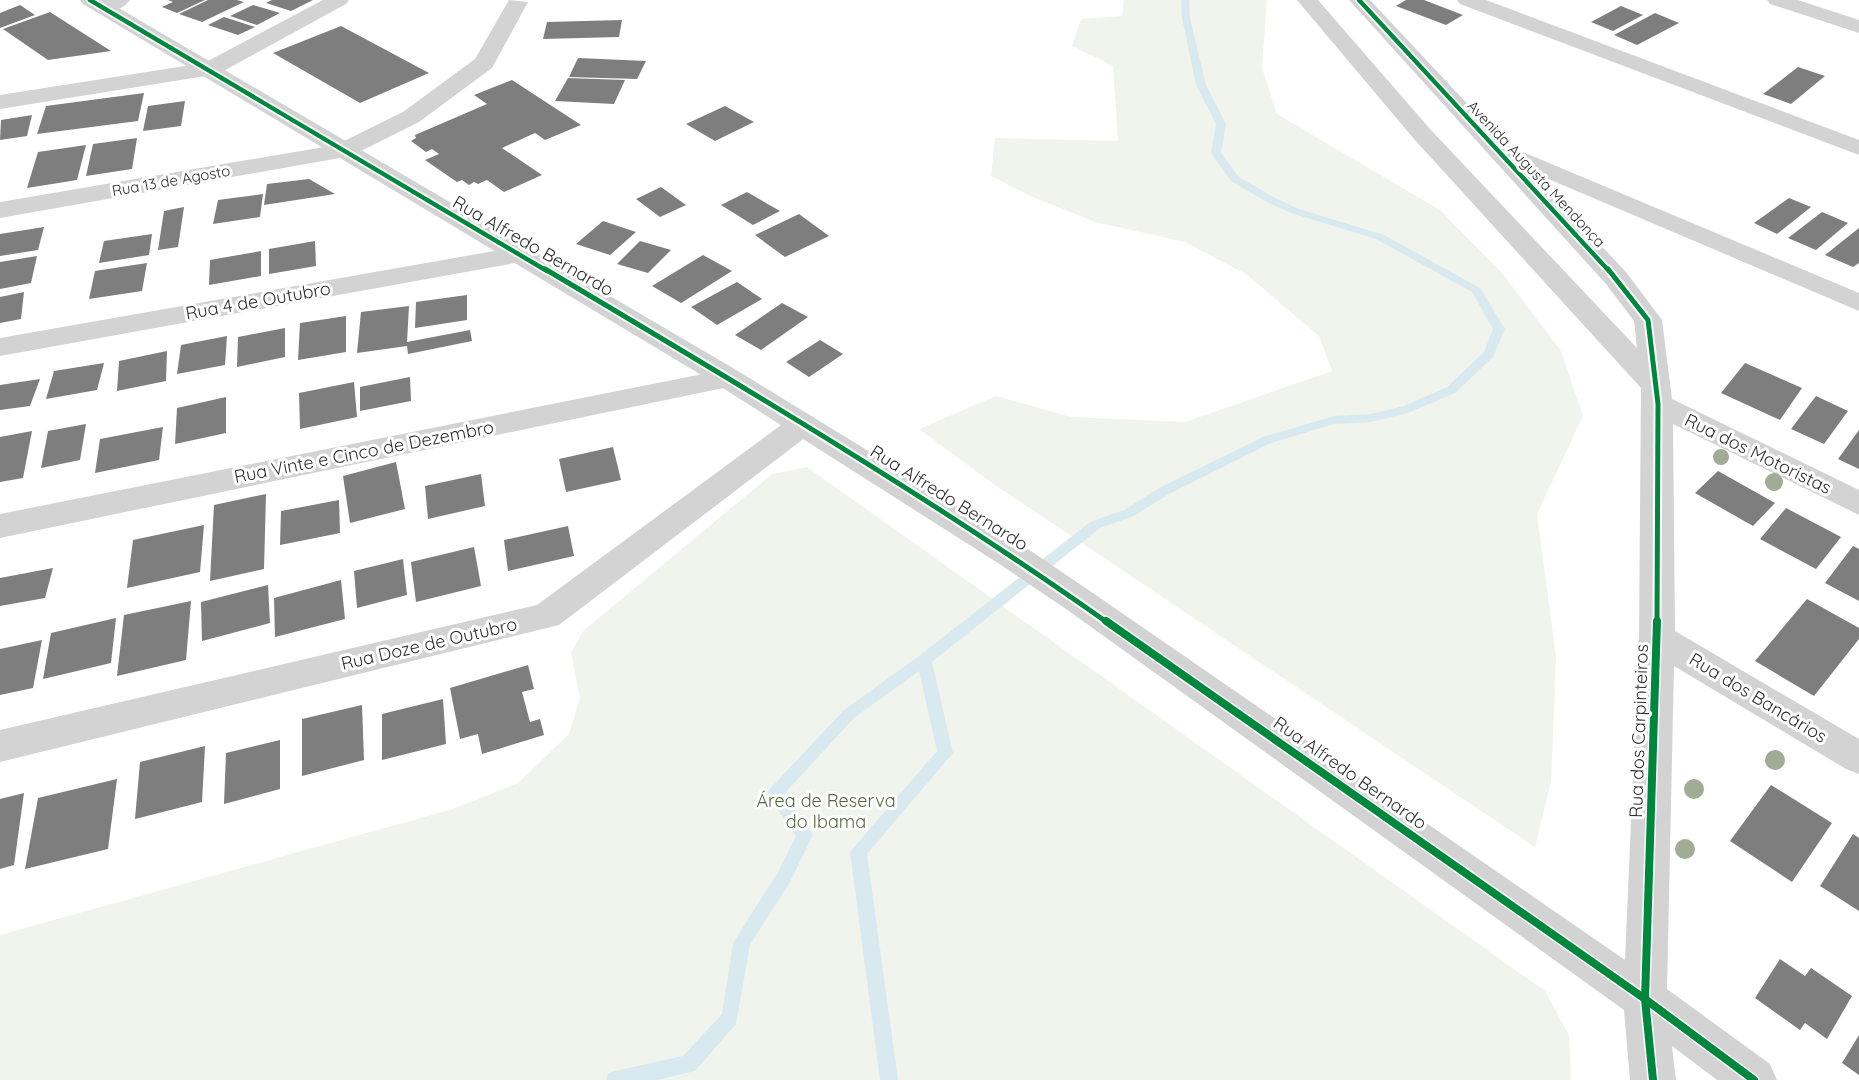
<svg xmlns="http://www.w3.org/2000/svg" width="1859" height="1080" viewBox="0 0 1859 1080" font-family="Quicksand,sans-serif">
<style>
.green{fill:#f1f4ec}
.lines{fill:none;stroke-linecap:round;stroke-linejoin:round}
.stream{fill:#d9e9f0;fill-rule:evenodd}
.building{fill:#7e7e7e}
.minor{fill:#d3d3d3;fill-rule:evenodd}
.tertiary{fill:#d3d3d3;fill-rule:evenodd}
.cycleway-far2-casing{stroke:#fff;stroke-width:8}
.cycleway-far1-casing{stroke:#fff;stroke-width:9}
.cycleway-casing{stroke:#fff;stroke-width:11}
.cycleway-far2{stroke:#00873e;stroke-width:4.5}
.cycleway-far1{stroke:#00873e;stroke-width:5}
.cycleway{stroke:#00873e;stroke-width:8}
.tree{fill:#a1ac94}
.labels{text-anchor:middle;stroke-width:6;stroke-linejoin:round;paint-order:stroke}
.far-street-label{font-size:15px;fill:#2e2e2e;stroke:#fff}
.street-label{font-size:18px;fill:#2e2e2e;stroke:#fff}
.park-label{font-size:18px;fill:#54683d;stroke:#fff}
</style>
<rect width="100%" height="100%" fill="#fff"/>
<g class="green">
<polygon points="1124,0 1267,0 1262,68 1277,114 1440,210 1502,273 1561,351 1583,416 1537,514 1556,656 1551,782 1535,847 992,483 919,429 996,396 1071,417 1185,422 1332,371 1319,336 1246,274 1185,242 1095,222 1028,195 991,176 995,138 1118,141 1113,66 1072,46 1081,19 1122,16"/>
<polygon points="807,467 1545,991 1569,1035 1571,1080 0,1080 0,935 453,809 518,783 569,734 580,698 571,653 583,631 772,474"/>
</g>
<g class="lines">
<polygon class="stream" points="1181,0 1189,0 1190,18 1206,85 1226,124 1221,153 1239,177 1275,198 1299,209 1384,235 1480,288 1505,329 1493,357 1455,393 1408,413 1371,422 1334,424 1271,443 1169,494 1134,516 1100,528 932,662 953,753 867,854 898,1080 880,1080 850,852 937,751 919,671 854,718 784,794 813,835 790,882 750,945 736,1024 695,1071 657,1080 606,1080 608,1073 615,1071 683,1056 722,1014 733,943 778,872 796,836 766,793 844,710 919,656 1090,522 1124,510 1159,488 1263,437 1334,416 1371,414 1404,406 1447,387 1484,352 1493,329 1472,292 1376,239 1291,213 1267,202 1231,181 1211,153 1216,124 1196,85 1182,18"/>
</g>
<g class="building">
<polygon points="168,0 205,0 177,13 162,7 173,2"/>
<polygon points="208,0 237,0 244,2 202,22 179,14"/>
<polygon points="272,0 313,0 291,11 266,3"/>
<polygon points="1406,0 1424,0 1463,15 1446,25 1396,6"/>
<polygon points="20,5 35,15 0,28 0,13"/>
<polygon points="253,5 280,13 257,25 230,16"/>
<polygon points="1621,6 1643,15 1613,31 1591,22"/>
<polygon points="50,12 111,51 48,60 3,29"/>
<polygon points="1655,13 1679,23 1637,45 1614,35"/>
<polygon points="224,17 255,27 238,35 208,25"/>
<polygon points="622,20 619,37 543,39 547,22"/>
<polygon points="341,26 429,73 360,103 273,53"/>
<polygon points="578,58 646,61 637,79 569,77"/>
<polygon points="1798,67 1825,76 1791,104 1763,94"/>
<polygon points="568,78 625,80 614,104 555,101"/>
<polygon points="512,80 581,125 545,140 535,133 502,148 542,175 504,192 487,180 478,184 474,182 469,185 462,180 457,182 425,160 439,154 432,149 426,152 411,141 416,138 415,135 487,104 474,95"/>
<polygon points="144,93 138,121 37,134 46,106"/>
<polygon points="185,101 181,126 143,131 148,106"/>
<polygon points="725,106 754,122 715,141 686,124"/>
<polygon points="32,115 27,136 0,140 1,120"/>
<polygon points="137,138 132,169 86,176 93,144"/>
<polygon points="86,145 77,180 27,188 38,152"/>
<polygon points="309,179 335,194 264,205 267,184"/>
<polygon points="661,187 686,205 660,217 636,199"/>
<polygon points="747,192 780,211 753,225 721,205"/>
<polygon points="263,194 260,217 213,224 218,200"/>
<polygon points="1789,198 1811,207 1777,234 1754,223"/>
<polygon points="184,207 178,247 158,250 164,211"/>
<polygon points="1822,212 1848,223 1816,250 1788,238"/>
<polygon points="799,214 829,236 785,257 755,235"/>
<polygon points="603,221 636,232 610,255 576,244"/>
<polygon points="44,227 38,250 0,256 0,234"/>
<polygon points="1859,228 1859,263 1853,267 1825,255"/>
<polygon points="152,234 149,255 99,263 104,241"/>
<polygon points="315,241 316,266 269,274 269,249"/>
<polygon points="640,241 671,250 648,273 617,264"/>
<polygon points="261,251 261,276 209,285 210,260"/>
<polygon points="703,255 732,271 681,303 652,286"/>
<polygon points="37,256 31,283 0,289 0,262"/>
<polygon points="147,263 142,291 89,299 95,271"/>
<polygon points="737,282 762,299 717,325 691,307"/>
<polygon points="24,292 21,319 0,323 0,297"/>
<polygon points="467,295 467,320 415,328 416,302"/>
<polygon points="782,303 808,317 761,350 735,335"/>
<polygon points="409,306 407,342 470,330 472,341 408,354 407,346 357,353 361,312"/>
<polygon points="346,316 346,352 298,360 300,323"/>
<polygon points="285,328 285,357 237,367 238,337"/>
<polygon points="227,336 225,365 177,374 181,345"/>
<polygon points="820,340 843,354 809,377 786,362"/>
<polygon points="167,351 166,381 117,391 119,361"/>
<polygon points="104,363 97,390 46,399 54,371"/>
<polygon points="1745,363 1802,388 1780,420 1721,393"/>
<polygon points="410,377 411,401 360,411 360,387"/>
<polygon points="40,379 30,406 0,410 0,385"/>
<polygon points="354,382 357,417 300,429 299,393"/>
<polygon points="1816,396 1848,411 1824,444 1791,429"/>
<polygon points="226,397 226,433 175,444 177,408"/>
<polygon points="86,424 80,460 41,468 48,431"/>
<polygon points="163,427 159,460 95,473 100,439"/>
<polygon points="1859,430 1859,469 1838,459"/>
<polygon points="32,431 23,478 0,482 0,437"/>
<polygon points="613,447 621,480 566,492 559,459"/>
<polygon points="396,462 405,509 350,523 343,476"/>
<polygon points="1718,471 1775,503 1753,526 1695,493"/>
<polygon points="481,474 485,506 428,519 425,486"/>
<polygon points="266,494 264,569 210,581 214,505"/>
<polygon points="339,500 340,533 280,545 281,511"/>
<polygon points="1786,508 1841,537 1816,569 1760,539"/>
<polygon points="204,525 200,572 127,588 133,540"/>
<polygon points="568,526 574,556 508,571 504,540"/>
<polygon points="1853,546 1859,549 1859,601 1825,583"/>
<polygon points="474,547 481,586 416,602 411,562"/>
<polygon points="403,559 407,595 357,608 354,571"/>
<polygon points="53,568 45,598 0,606 0,578"/>
<polygon points="341,580 345,619 275,637 274,598"/>
<polygon points="268,585 270,623 202,641 201,602"/>
<polygon points="1807,599 1859,628 1859,639 1814,696 1755,661"/>
<polygon points="191,601 186,660 117,676 124,615"/>
<polygon points="116,618 111,663 43,679 51,633"/>
<polygon points="42,640 33,688 0,695 0,649"/>
<polygon points="528,665 534,689 522,692 530,722 540,719 544,735 482,754 478,734 460,739 450,688"/>
<polygon points="443,699 446,744 382,760 382,714"/>
<polygon points="362,705 364,760 302,776 302,719"/>
<polygon points="280,740 280,789 224,804 226,753"/>
<polygon points="205,746 202,802 135,819 140,762"/>
<polygon points="117,779 108,849 25,869 38,798"/>
<polygon points="1771,785 1832,823 1792,882 1730,841"/>
<polygon points="24,793 14,865 0,869 0,799"/>
<polygon points="1853,834 1859,838 1859,911 1820,886"/>
<polygon points="1780,959 1805,976 1811,968 1852,996 1827,1039 1805,1023 1800,1030 1755,998"/>
<polygon points="1859,1035 1859,1075 1842,1063"/>
</g>
<g class="lines">
<g class="minor">
<path d="M103,0H130C123,10 107,15 96,12L93,8Z"/>
<polygon points="323,0 349,0 346,4 218,74 0,109 0,95 204,63"/>
<polygon points="509,0 528,2 492,68 419,122 351,156 0,218 0,202 336,145 403,112 475,59"/>
<polygon points="1297,0 1318,0 1430,129 1637,348 1634,321 1606,284 1349,0 1370,0 1506,145 1859,293 1859,311 1532,172 1626,272 1662,320 1672,399 1859,490 1859,515 1673,424 1675,631 1859,739 1859,774 1846,769 1674,666 1667,989 1770,1064 1777,1080 1717,1080 1672,1046 1676,1080 1630,1080 1624,1010 1066,609 1061,600 1066,591 1078,587 1090,591 1625,960 1639,638 1641,388 1414,139"/>
<polygon points="1457,0 1486,0 1859,140 1859,155 1460,4"/>
<polygon points="1767,0 1798,0 1859,20 1859,33 1770,4"/>
<polygon points="517,247 526,249 530,255 526,261 0,356 0,338"/>
<polygon points="728,369 738,371 743,378 738,385 0,538 0,514"/>
<polygon points="803,414 814,417 818,424 814,431 559,625 0,762 0,730 537,605 792,417"/>
</g>
<polygon class="tertiary" points="80,0 105,0 738,371 1025,547 1090,591 1095,600 1090,609 1078,613 1066,609 1001,565 718,385 83,4"/>
<defs>
<g id="cycleway-far2">
<polyline points="90,0 547,271"/>
<polyline points="1359,0 1609,271"/>
</g>
<g id="cycleway-far1">
<path d="M545,269C735,382 927,495 1108,623"/>
<polyline points="1608,269 1648,320 1658,404 1657,623"/>
</g>
<g id="cycleway">
<polyline points="1106,621 1645,999 1754,1080"/>
<polyline points="1653,1080 1645,999 1657,621"/>
</g>
</defs>
<use href="#cycleway-far2" class="cycleway-far2-casing"/>
<use href="#cycleway-far1" class="cycleway-far1-casing"/>
<use href="#cycleway" class="cycleway-casing"/>
<use href="#cycleway-far2" class="cycleway-far2"/>
<use href="#cycleway-far1" class="cycleway-far1"/>
<use href="#cycleway" class="cycleway"/>
</g>
<g class="tree">
<circle cx="1721" cy="457" r="8"/>
<circle cx="1774" cy="482" r="9"/>
<circle cx="1775" cy="760" r="10"/>
<circle cx="1694" cy="789" r="10"/>
<circle cx="1685" cy="849" r="10"/>
</g>
<g class="labels">
<g class="far-street-label">
<text transform="translate(1536 174) rotate(47)" y="5">Avenida Augusta Mendonça</text>
<text transform="translate(171 181) rotate(-10)" y="5">Rua 13 de Agosto</text>
</g>
<g class="street-label">
<text transform="translate(533 246) rotate(30)" y="6">Rua Alfredo Bernardo</text>
<text transform="translate(258 301) rotate(-10)" y="6">Rua 4 de Outubro</text>
<text transform="translate(364 452) rotate(-11)" y="6">Rua Vinte e Cinco de Dezembro</text>
<text transform="translate(1758 454) rotate(26)" y="6">Rua dos Motoristas</text>
<text transform="translate(949 498) rotate(32)" y="6">Rua Alfredo Bernardo</text>
<text transform="translate(429 644) rotate(-13)" y="6">Rua Doze de Outubro</text>
<text transform="translate(1758 698) rotate(31)" y="6">Rua dos Bancários</text>
<text transform="translate(1639 731) rotate(-88)" y="6">Rua dos Carpinteiros</text>
<text transform="translate(1350 773) rotate(35)" y="6">Rua Alfredo Bernardo</text>
</g>
<g class="park-label">
<text x="826" y="807">Área de Reserva<tspan x="826" dy="21">do Ibama</tspan></text>
</g>
</g>
</svg>
